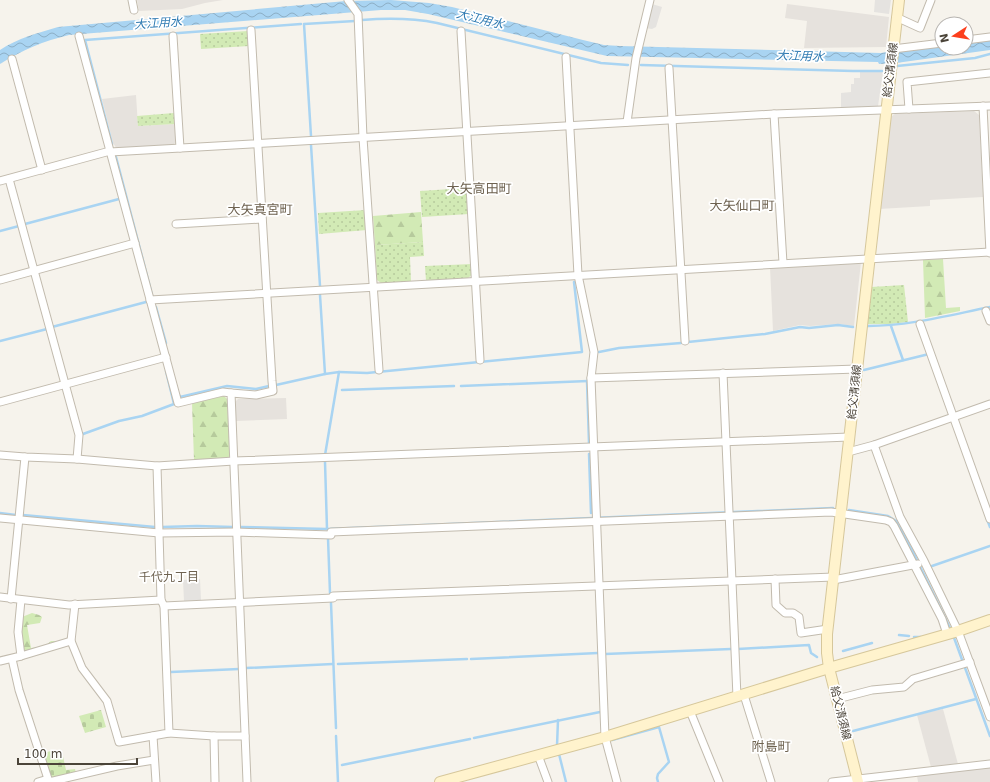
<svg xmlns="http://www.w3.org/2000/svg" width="990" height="782" viewBox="0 0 990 782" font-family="'DejaVu Sans','Noto Sans JP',sans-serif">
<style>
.industrial{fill:#e6e2dd}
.grass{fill:url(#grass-dots)}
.forest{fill:url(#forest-firs)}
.cemetery{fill:url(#cemetery-stones)}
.parking{fill:#e5e3e0}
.water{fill:url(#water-waves)}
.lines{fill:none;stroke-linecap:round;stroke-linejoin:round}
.stream{stroke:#a9d4f2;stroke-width:2.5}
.street-casing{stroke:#c2bbae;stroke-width:9}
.secondary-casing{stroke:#d6c79b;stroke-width:12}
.street{stroke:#fff;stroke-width:7}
.secondary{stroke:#fff3cd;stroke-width:10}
.labels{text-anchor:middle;stroke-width:3.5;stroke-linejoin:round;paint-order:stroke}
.street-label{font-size:11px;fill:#4b4439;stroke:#fff}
.water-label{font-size:12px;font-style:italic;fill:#2e7ab2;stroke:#fff}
.neighbourhood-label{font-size:12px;fill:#6e6250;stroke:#fff}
.quarter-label{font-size:13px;fill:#6e6250;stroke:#fff}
</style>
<defs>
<pattern id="grass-dots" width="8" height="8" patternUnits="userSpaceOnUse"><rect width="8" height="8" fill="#d2eab5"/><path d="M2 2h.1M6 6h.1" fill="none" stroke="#b6ca9c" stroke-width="1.8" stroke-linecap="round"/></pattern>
<pattern id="forest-firs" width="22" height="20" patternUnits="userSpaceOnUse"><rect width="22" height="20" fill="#d2eab5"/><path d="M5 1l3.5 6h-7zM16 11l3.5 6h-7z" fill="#b6ca9c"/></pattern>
<pattern id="cemetery-stones" width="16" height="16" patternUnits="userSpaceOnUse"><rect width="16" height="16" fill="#d2eab5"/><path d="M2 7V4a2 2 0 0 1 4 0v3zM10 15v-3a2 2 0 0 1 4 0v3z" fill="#b6ca9c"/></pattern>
<pattern id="water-waves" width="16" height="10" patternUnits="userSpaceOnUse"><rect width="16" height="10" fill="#a9d4f2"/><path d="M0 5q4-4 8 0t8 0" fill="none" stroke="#8caec5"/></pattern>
</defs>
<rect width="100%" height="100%" fill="#f6f3ec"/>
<g class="industrial">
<polygon points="137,0 223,0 205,3 182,9 139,11"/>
<polygon points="787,4 889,17 886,47 804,48 807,21 785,18"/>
<polygon points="136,95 138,126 175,124 176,142 172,146 117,149 113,143 102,99"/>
<polygon points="974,111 979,115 983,197 930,200 930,206 879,209 889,118 895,114"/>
<polygon points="861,262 854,326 839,324 810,326 800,325 773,331 770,267"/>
<polygon points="286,398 287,419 236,421 235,402 238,399"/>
<polygon points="943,709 958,764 931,767 917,715"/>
<polygon points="990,767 990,782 918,782 917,776"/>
</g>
<g class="grass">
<polygon points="248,31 249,46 201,49 200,34"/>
<polygon points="174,113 175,124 138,126 137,116"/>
<polygon points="467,188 469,214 422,217 420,191"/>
<polygon points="366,210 367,230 319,234 318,213"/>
<polygon points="423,242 424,256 410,257 411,282 381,283 377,280 375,245"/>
<polygon points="472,264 473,274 468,278 426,281 425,266"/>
<polygon points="904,285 908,322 890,324 867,324 871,287"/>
</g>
<g class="forest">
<polygon points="421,212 423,242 375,245 373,216"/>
<polygon points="943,259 946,308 960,307 960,311 925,318 923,260"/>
<polygon points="224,396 227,399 230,456 226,459 194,460 192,403"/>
<polygon points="32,613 39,615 42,617 40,623 27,625 31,648 45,646 51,641 60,641 25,653 20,634 22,617"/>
</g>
<g class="cemetery">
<polygon points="101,710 106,727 85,733 79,716"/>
<polygon points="55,750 62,752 66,770 75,769 76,773 52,779 43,753"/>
</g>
<g class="parking">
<polygon points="875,0 891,0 889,14 874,12"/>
<polygon points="652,4 662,7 656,27 652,29 645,28"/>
<polygon points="860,72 883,72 878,106 841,108 841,93 851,92 851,84 854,84 854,78 860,78"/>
<polygon points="200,579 201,600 184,601 183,580"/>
</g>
<path class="water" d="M391,0L429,3L452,7L583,40L604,45L620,46L881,53L897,50L942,46V48H966V43L990,40V50L896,63L879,64L878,62L607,56L428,14L405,10H381L69,35C44,41 22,50 0,64V50C18,38 38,33 58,27L346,1Z"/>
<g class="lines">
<g class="stream">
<path d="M362,20C387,18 412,18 437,23L601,63L628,65"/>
<polyline points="641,65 853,71 882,71"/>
<polyline points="897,66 975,58 990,54"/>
<polyline points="311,136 304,24 355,21"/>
<polyline points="112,144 85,40 301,24"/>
<polyline points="311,145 320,286"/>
<polyline points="116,157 152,295"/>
<polyline points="25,224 119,199"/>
<polyline points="0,231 19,226"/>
<polyline points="320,295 325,374 339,372 325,455"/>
<polyline points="156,307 166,343"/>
<path d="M868,326C909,326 950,315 990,307"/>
<polyline points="891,326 903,360"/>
<polyline points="52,327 146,302"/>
<polyline points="0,341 47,329"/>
<polyline points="688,342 765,334 800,327 809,328 838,325 853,327"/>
<polyline points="599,352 619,348 681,343"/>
<polyline points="864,370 929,354"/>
<polyline points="339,372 367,373 582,352 574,282"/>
<polyline points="587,381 589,443"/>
<polyline points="276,385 325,374"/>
<polyline points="461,386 588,381"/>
<polyline points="342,390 454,386"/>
<polyline points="179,395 180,397 227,386 256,389 269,386"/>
<polyline points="83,434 119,421 142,416 174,404 166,371"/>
<polyline points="589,454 591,513"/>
<polyline points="325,462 327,529"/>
<polyline points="849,510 888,516 896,521 913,552 951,630"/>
<polyline points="0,513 16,515"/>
<polyline points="23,515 155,527"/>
<polyline points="987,519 990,527"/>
<polyline points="162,527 197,526 233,527"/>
<polyline points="241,527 327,529 833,508"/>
<polyline points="328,538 330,593"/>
<polyline points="932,566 990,546"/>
<polyline points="331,603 336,728"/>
<polyline points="899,635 909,636"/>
<polyline points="953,635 990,736"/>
<polyline points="914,637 921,637"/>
<polyline points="738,649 809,645 811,653 817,657"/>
<polyline points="843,651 872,643"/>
<polyline points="605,654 731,649"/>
<polyline points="471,659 598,653"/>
<polyline points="338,664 467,659"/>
<polyline points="246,668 333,664"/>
<polyline points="171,672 239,669"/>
<polyline points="853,731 976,699"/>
<polyline points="336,736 338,782"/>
<polyline points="474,738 600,712"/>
<polyline points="612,740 659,727 669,762 658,774 657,778 658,782"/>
<polyline points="557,746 558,720"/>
<polyline points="560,754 559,754 566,782"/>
<polyline points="342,765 470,739"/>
</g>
<defs>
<g id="street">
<polyline points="132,0 134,10"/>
<polyline points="348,0 358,14 363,138 379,370"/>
<polyline points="896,17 920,28 931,0"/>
<polyline points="461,31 480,360"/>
<polyline points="79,36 178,403 223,392 231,393 247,782"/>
<polyline points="173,36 180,148"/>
<polyline points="966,40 990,37"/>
<polyline points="893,49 942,43"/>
<polyline points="566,57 578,275 594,352 591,378 605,737 617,782"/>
<polyline points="12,59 42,170"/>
<polyline points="669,68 685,341"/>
<polyline points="983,106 990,253"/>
<polyline points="909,109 907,82 990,73"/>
<polyline points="774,114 783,263"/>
<polyline points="627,122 636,58 650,0"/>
<polyline points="110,152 774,114 990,106"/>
<polyline points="9,179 79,435 77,459"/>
<polyline points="0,181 110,151"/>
<polyline points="176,224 262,219"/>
<polyline points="0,280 135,243"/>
<polyline points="150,300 990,252"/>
<polyline points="986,311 990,321"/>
<polyline points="920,324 990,519"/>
<polyline points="723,373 737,697"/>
<polyline points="591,378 857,369"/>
<polyline points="231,393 256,395 273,391 272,381 251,30"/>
<polyline points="0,402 166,357"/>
<polyline points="874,445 900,517 924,561 958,631 990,717"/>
<polyline points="848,452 874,445 990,404"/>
<polyline points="0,455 25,457 77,459 157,466 234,461 849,437"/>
<polyline points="0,518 159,533 236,532 331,535"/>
<polyline points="331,532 831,512 886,520 891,522 894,526 942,619 947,634"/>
<polyline points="775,579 776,605 785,613 793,613 799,617 801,633 828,629"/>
<polyline points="833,580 918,564"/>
<polyline points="333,596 834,577"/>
<polyline points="0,597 69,605 161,600"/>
<polyline points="11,599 25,457"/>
<polyline points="75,604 71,641 82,668 107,701 119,742 169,733 164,606 161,600 157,466"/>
<polyline points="164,606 333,598"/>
<polyline points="21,656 71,641"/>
<polyline points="12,659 19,690 49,782"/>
<polyline points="0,661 21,656 18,632 21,600"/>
<polyline points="744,695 771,782"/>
<polyline points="837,699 872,690 904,687 913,679 970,662"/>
<polyline points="690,711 719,782"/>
<polyline points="169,733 214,736 245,736"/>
<polyline points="153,736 156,782"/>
<polyline points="214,736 215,782"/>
<polyline points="538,755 548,782"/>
<polyline points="38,782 48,779"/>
<polyline points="49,782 117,766 154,760"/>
<polyline points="832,782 990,764"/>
</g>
<g id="secondary">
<polyline points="440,782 605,737 829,668 955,632 990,620"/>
<polyline points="858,782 829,668 827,653 827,634 899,0"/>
</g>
</defs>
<use href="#street" class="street-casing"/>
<use href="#secondary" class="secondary-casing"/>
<use href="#street" class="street"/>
<use href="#secondary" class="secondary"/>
</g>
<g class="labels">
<g class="street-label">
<text transform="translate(890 70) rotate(-83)" y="4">給父清須線</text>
<text transform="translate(854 392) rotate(-84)" y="4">給父清須線</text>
<text transform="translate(841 713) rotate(76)" y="4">給父清須線</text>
</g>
<g class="water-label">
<text transform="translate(480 19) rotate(14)" y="4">大江用水</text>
<text transform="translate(158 23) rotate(-4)" y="4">大江用水</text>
<text transform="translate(800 56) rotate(2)" y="4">大江用水</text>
</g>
<g class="neighbourhood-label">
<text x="169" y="581">千代九丁目</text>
</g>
<g class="quarter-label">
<text x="479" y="193">大矢高田町</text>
<text x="742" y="210">大矢仙口町</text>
<text x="260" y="214">大矢真宮町</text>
<text x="771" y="751">附島町</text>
</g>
</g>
<g transform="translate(954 36) rotate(258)"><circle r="19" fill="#ffffff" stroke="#b7b4b0"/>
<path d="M0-3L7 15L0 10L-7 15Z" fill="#fc3f1d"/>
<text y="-6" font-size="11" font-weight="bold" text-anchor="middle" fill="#4b4439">N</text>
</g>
<path d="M18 758v6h119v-6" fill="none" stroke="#4b4439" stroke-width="2"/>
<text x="24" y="758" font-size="12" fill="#4b4439" stroke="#ffffff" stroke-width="3" paint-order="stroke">100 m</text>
</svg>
